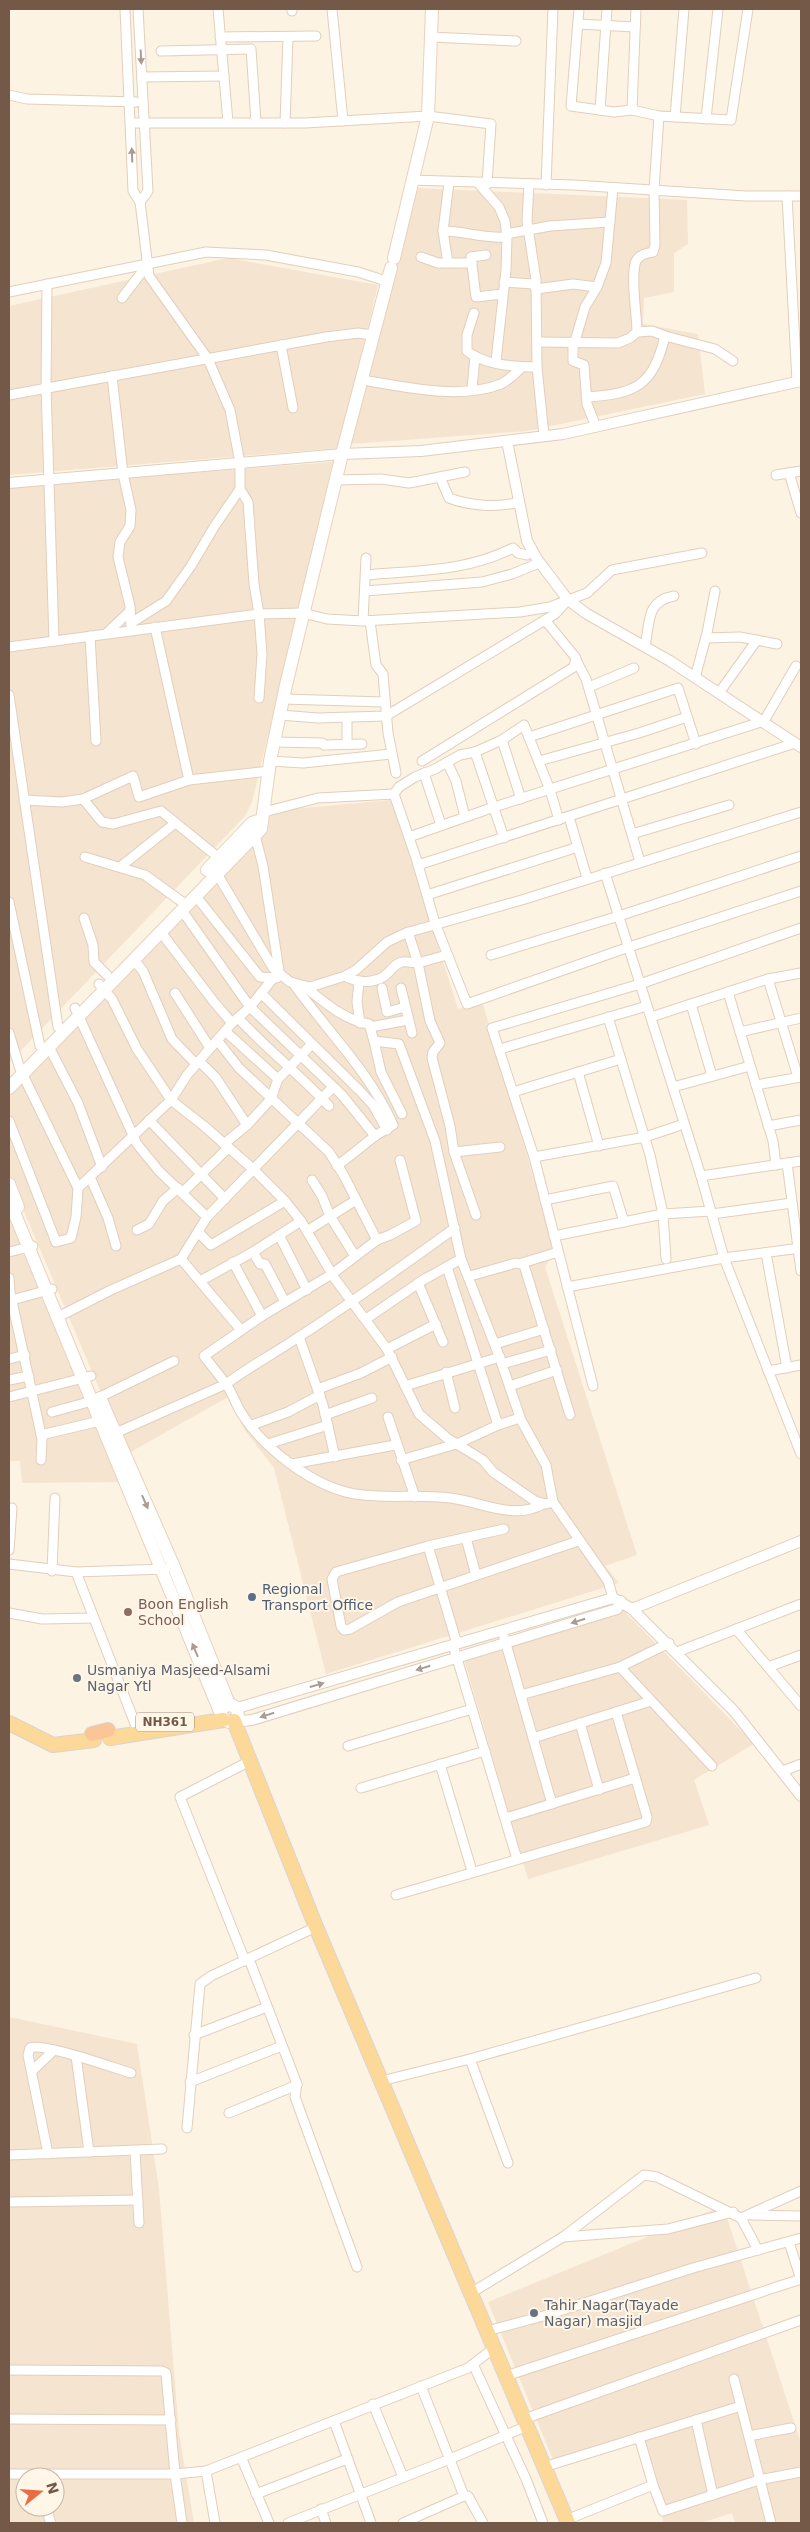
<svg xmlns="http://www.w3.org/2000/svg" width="810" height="2532" viewBox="0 0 810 2532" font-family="'DejaVu Sans',sans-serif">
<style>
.residential{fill:#f4e4d0;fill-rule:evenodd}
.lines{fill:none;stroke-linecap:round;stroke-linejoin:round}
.minor-casing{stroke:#e1cfbd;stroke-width:11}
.tertiary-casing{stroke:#e1cfbd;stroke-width:12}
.secondary-casing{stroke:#e8d2bd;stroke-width:14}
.primary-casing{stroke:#dbd4cf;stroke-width:16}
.trunk-casing{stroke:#dbd4cf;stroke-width:16}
.minor{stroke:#fff;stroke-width:9}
.tertiary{stroke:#fff;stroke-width:10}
.secondary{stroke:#fff;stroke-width:12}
.primary{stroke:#fcd999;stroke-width:14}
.trunk{stroke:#fac698;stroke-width:14}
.oneway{fill:#ac9b91}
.service-dot{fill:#5c6f8a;stroke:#fff6e8;stroke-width:2}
.education-dot{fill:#8d6e63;stroke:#fff6e8;stroke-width:2}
.worship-dot{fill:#6b7280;stroke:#fff6e8;stroke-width:2}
.labels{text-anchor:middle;stroke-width:4;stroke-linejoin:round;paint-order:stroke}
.shield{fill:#fff6e8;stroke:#9e8878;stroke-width:1}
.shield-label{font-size:12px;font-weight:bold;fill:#745948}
.service-label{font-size:14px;fill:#4e5e75;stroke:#fff6e8;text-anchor:start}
.education-label{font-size:14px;fill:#785e54;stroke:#fff6e8;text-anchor:start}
.worship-label{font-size:14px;fill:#5b616d;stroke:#fff6e8;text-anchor:start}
</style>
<rect width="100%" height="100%" fill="#fcf3e2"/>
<g class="residential">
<polygon points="417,188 687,200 688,244 674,253 674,292 644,298 643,324 698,334 705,394 527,431 350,444"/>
<polygon points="228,258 378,285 339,448 9,475 9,306"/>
<polygon points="333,462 252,802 245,816 9,1063 9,487"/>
<polygon points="392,800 458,1009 482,1001 555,1251 545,1267 637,1555 605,1566 619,1583 326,1674 274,1468 244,1429 228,1397 127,1454 9,1176 9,1083 228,856 268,831 270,811"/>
<polygon points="9,1203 119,1482 22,1483 20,1461 9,1461"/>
<polygon points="623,1610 754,1744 694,1780 709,1825 528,1879 464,1659"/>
<path d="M9,2017L137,2044L159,2189L179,2433L194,2523H9ZM25,2477H55V2507H25Z"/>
<polygon points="723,2206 801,2443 801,2523 735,2523 732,2513 701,2523 664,2523 632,2436 554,2462 488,2302"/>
</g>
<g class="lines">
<defs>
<g id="minor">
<polyline points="125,9 133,191 140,202 149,276 208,359 230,410 240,463 240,489 214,527 191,566 166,601 131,623"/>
<polyline points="138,9 148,191 140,202"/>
<polyline points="218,9 228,122"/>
<polyline points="332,9 343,121"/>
<polyline points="579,9 571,106 614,112 632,110 659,116 731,120 748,9"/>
<polyline points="292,11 292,9"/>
<polyline points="578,24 635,27"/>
<polyline points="220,37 316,36"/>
<polyline points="431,37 516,41"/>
<polyline points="161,51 251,49 256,122"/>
<polyline points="142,77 224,76"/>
<polyline points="9,95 27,99 136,102"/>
<polyline points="600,110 607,9"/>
<polyline points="632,110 636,9"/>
<polyline points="675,117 684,9"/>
<polyline points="706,119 718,9"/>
<polyline points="131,123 305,123 428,116 491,124 487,184"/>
<polyline points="285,123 288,37"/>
<polyline points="411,180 574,185 746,196 801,196"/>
<polyline points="479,184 499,207 505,221 507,237 506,270 496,361"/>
<polyline points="529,184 527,221 536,280 537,367 544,436"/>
<polyline points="546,185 553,9"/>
<polyline points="787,196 797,381"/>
<path d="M443,231C465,231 484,239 507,237"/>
<polyline points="506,234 550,226 610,222"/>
<polyline points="486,255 471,257 476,297 502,294"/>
<polyline points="421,257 438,263 472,263"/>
<polyline points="448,263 443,231 449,182"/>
<polyline points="504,282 533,284 536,289 573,284 597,287"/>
<polyline points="47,284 46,387 54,641"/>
<polyline points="9,292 206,252 266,255 358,272 386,281"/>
<polyline points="122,298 148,264"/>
<path d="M474,313L467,335V351C484,365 516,367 537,367"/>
<polyline points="637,332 652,331 665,336"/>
<path d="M538,342L618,343L630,338L637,332C637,315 630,275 636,261C640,254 647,253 653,252L655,245L654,190L659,116"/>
<polyline points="281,345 293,408"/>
<polyline points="112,376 123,474 131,510 130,526 120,542 118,557 130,606 131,627"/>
<path d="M363,380C405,387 460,400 501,384C509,380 516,373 522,367"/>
<polyline points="472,389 475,356"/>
<polyline points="9,395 326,337 358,333 372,335"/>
<path d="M586,397C636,394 653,386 665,336L715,349L733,361"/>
<polyline points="596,427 587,404 584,365 573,361 573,348 585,307 597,287 606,263 613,188"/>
<polyline points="789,473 801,513"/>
<polyline points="776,475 801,471"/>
<path d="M440,477L449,498C470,506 497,508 519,502"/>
<polyline points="336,480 381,479 409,483 465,472"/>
<polyline points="240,489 248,502 254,584 259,614 262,654 259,698"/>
<path d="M366,575C417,570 466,572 513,548L518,553L527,555L532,551"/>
<polyline points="365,591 482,582 512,574 539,563"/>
<polyline points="363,621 366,558"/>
<polyline points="370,621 376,665 383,674 388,733 396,773"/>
<polyline points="155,627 189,780"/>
<polyline points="107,633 130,611"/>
<polyline points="90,636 96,741"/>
<polyline points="706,638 740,637 777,644"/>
<path d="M645,646C650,622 646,601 674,596"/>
<polyline points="9,647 259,614 303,613 327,619 363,621 520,612 550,607 587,593 612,570 702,553"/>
<polyline points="576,660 586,679 640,862"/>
<polyline points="695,678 707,633 715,591"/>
<polyline points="589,687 634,668"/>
<polyline points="719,693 757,640"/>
<polyline points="9,695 58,1027"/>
<polyline points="283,699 384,702"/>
<polyline points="280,715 318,718 386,716 555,614 566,602"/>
<polyline points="347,719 347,744"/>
<polyline points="529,737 678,688 696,744"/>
<polyline points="502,740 521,799"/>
<polyline points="274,742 322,743 324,745 362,744"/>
<polyline points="475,752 504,838"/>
<polyline points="270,761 303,763 391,754"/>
<polyline points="422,761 574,667 576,658 545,620"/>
<polyline points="539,761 639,733 687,717"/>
<polyline points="447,762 456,781 465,817"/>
<polyline points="424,773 441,825"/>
<polyline points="394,794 399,787 415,777 435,769 460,755 475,752 502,740 524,725 550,790 559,820"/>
<polyline points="83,799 133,776 139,797 189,780 269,771"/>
<polyline points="24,800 62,802 83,799 102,822 113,824 161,811 219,858"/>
<polyline points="264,812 318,798 394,794 416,858 435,923 467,1004 629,947 801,891"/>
<polyline points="569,817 587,878"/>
<polyline points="632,834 729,805"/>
<polyline points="409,837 494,807 764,721 796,666"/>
<polyline points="85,857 145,875 185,904"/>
<polyline points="418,865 795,743"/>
<polyline points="120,867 174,824"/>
<polyline points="216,872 273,968 290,982 310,987 345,976 356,970 387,942 406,933 525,899 801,812"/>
<polyline points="605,873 701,1176 724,1258 801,1454"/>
<polyline points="195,895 260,977 277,978"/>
<polyline points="427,895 578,847"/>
<polyline points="9,902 40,1046"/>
<polyline points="181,909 250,1007 342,1095 375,1136"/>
<polyline points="84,918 93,945 94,962 107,975"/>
<polyline points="160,931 214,1002 232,1023"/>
<polyline points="447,955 418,963 430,1021 440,1043 433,1052 432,1058 450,1126 454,1152 476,1215"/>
<polyline points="491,955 619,916 801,856"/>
<polyline points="133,959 143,971 172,1039 196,1064"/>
<path d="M345,976C356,982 371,984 383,977C390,973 393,964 402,962C406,961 413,963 418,963L408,932"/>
<polyline points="768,979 798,1077"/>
<polyline points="359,982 357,1002 360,1023"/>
<path d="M293,983C326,1030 370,1072 393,1125L375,1136L337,1166"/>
<polyline points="99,984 112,999 137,1049 171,1100 204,1126 253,1169 285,1201 301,1221 335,1279 387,1349 419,1414 447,1438 483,1460 493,1472 535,1501 546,1504 553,1502 608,1581 613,1598"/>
<path d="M304,986C323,1001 345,1021 369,1024L374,1041L399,1044L435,1141L461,1259L498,1353L521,1420L546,1465L553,1502"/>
<polyline points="382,988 387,1012 405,1007"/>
<polyline points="401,988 412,1033"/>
<polyline points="728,992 773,1141 776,1165"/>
<polyline points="175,993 210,1048"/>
<polyline points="261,993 359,1090 373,1105 387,1130"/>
<polyline points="691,1004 712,1076"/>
<polyline points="75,1008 137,1144 159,1171 207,1217"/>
<polyline points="608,1017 650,1155 663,1214 666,1259"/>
<polyline points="651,1017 768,979 801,973"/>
<path d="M238,1018C267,1049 300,1075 329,1106"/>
<polyline points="370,1027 408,1020"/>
<polyline points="225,1031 278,1079"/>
<polyline points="740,1032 801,1018"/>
<polyline points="9,1033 20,1069 78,1188"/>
<polyline points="217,1040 239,1068 329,1152 343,1174 377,1240"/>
<polyline points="374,1041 381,1072 402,1114"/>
<polyline points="49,1047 78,1103 102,1167"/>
<polyline points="500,1049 647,1006"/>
<polyline points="199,1061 216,1078 247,1125"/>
<polyline points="578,1072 599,1146"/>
<polyline points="756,1085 801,1077"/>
<polyline points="673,1087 750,1066"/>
<polyline points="513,1092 621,1059"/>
<polyline points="149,1120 225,1199"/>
<polyline points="9,1121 56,1242 71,1238 76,1217 78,1188 171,1100 187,1075 232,1023 250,1007 279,971 263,866 255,835"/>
<polyline points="768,1126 801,1120"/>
<polyline points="224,1144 247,1125 271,1099 278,1079 312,1044"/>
<polyline points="454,1152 500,1147"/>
<polyline points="534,1157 645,1137 684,1124"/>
<polyline points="787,1163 801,1271"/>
<polyline points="701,1176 801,1161"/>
<polyline points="90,1177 108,1218 116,1246"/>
<polyline points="312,1180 322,1196 330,1216 355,1256"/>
<polyline points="183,1192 228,1148"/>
<polyline points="545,1200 613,1186 624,1222"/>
<polyline points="712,1214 792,1203"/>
<path d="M455,1228C402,1266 349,1305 294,1340C270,1356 249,1367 226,1384C233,1394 236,1405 242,1414C264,1449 314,1487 355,1494C386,1499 419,1494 450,1498C480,1501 513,1521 543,1504"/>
<polyline points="137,1230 149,1224 163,1201 178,1188"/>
<polyline points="307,1231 356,1200"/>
<polyline points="199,1233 211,1245 285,1201"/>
<polyline points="279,1235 307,1290"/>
<polyline points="554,1236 663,1214 711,1211"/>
<polyline points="9,1252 33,1246"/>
<polyline points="253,1252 260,1264 265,1264 285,1302"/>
<polyline points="766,1253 787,1368"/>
<polyline points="181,1259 241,1330"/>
<polyline points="233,1262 262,1316"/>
<polyline points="522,1263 558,1252"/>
<polyline points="447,1267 498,1425"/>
<polyline points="470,1276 516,1263 524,1265 570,1415"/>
<polyline points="9,1278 10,1292 42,1439 41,1460"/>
<polyline points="200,1281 253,1252 301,1221"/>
<polyline points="418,1283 443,1342"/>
<polyline points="567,1287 724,1258 801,1248"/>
<polyline points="12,1300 52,1289"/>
<polyline points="56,1318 111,1290 181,1259 207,1217 333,1087"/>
<polyline points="366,1319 423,1280 461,1259"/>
<polyline points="299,1337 323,1405 335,1457"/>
<polyline points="495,1344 544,1329"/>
<polyline points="387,1349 436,1324"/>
<polyline points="9,1359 25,1355"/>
<polyline points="502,1364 551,1350"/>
<polyline points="768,1371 801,1365"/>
<polyline points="446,1372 455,1408"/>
<polyline points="9,1380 29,1376"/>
<polyline points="405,1386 500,1357"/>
<polyline points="510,1386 557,1370"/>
<polyline points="593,1386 534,1157 492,1028 640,984 801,928"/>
<polyline points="318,1389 361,1373 392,1357"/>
<polyline points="9,1397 91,1376"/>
<polyline points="100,1397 174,1361"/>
<polyline points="52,1412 92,1401"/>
<polyline points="325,1415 372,1398"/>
<polyline points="388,1417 415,1497"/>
<polyline points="252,1425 288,1412 320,1395"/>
<polyline points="41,1435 104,1420"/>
<polyline points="111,1435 226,1384 204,1356 262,1316 332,1274 377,1240 390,1235 416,1221 400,1160"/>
<polyline points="268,1444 328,1425"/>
<polyline points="457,1444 498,1425 520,1418"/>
<polyline points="401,1460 456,1444"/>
<polyline points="292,1464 395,1445"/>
<polyline points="504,1529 428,1546 336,1572 332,1579 341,1626 344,1630 350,1629 398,1602 578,1541"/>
<polyline points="466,1538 476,1575"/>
<polyline points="428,1546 457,1644"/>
<polyline points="9,1550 12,1508"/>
<polyline points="9,1564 76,1572 166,1569"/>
<polyline points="52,1571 55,1498"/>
<polyline points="76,1572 136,1726"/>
<polyline points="9,1613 42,1619 94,1618"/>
<polyline points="736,1629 801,1706"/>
<polyline points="502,1630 552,1804"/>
<polyline points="453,1645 517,1859"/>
<polyline points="677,1652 801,1604"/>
<polyline points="620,1667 712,1766"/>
<polyline points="768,1667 801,1655"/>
<polyline points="521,1695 620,1667 669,1643"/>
<polyline points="580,1723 599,1790"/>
<polyline points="533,1738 651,1701"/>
<polyline points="348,1746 472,1709"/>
<polyline points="440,1764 472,1871"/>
<polyline points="783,1771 801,1764"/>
<polyline points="361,1788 485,1751"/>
<polyline points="506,1818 635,1778"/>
<polyline points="396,1895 646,1822 647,1817 616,1712"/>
<polyline points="249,1959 297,2084 295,2097 357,2267"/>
<polyline points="245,1961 180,1797 250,1761"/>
<polyline points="194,2035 267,2007"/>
<polyline points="76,2056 89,2152"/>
<polyline points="470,2059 508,2163"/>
<polyline points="32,2071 54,2050"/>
<polyline points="381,2081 470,2059 756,1978"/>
<polyline points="190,2082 282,2046"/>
<polyline points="229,2113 297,2085"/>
<polyline points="187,2128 200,1984 211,1976 316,1927"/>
<polyline points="135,2151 139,2223"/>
<path d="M48,2154L28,2055L30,2048C42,2042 114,2068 131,2073"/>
<polyline points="9,2155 162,2149"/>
<polyline points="9,2202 138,2200"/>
<polyline points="752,2215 801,2216"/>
<polyline points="741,2218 801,2191"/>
<polyline points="563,2237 668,2229 733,2212"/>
<polyline points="789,2242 801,2280"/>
<polyline points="471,2293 563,2237 644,2175 657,2177 741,2218 758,2250"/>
<polyline points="487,2331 547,2315 693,2268 801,2238"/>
<polyline points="473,2364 526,2479 543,2523"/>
<polyline points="9,2370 162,2371 166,2373 175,2474 182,2523"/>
<polyline points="506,2376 801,2279"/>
<polyline points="734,2379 771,2523"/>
<polyline points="373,2404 403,2477"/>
<polyline points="9,2419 171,2420"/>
<polyline points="524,2419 801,2320"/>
<polyline points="696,2420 713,2495"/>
<polyline points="334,2421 371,2523"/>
<polyline points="749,2436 791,2428"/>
<polyline points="639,2437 653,2485 663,2511 759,2480 801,2472"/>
<polyline points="241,2457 269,2523"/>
<polyline points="544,2467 741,2406"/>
<polyline points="206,2471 215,2523"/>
<polyline points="9,2474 175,2474 206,2471 468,2368 490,2351 493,2346"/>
<polyline points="256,2494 347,2459"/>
<polyline points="468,2496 483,2523"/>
<polyline points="48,2507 49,2518 51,2523"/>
<polyline points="321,2509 326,2523"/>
<polyline points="566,2520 653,2485"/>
<polyline points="288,2523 450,2459 527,2426"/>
<polyline points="403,2523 464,2496 421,2386"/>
</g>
<g id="tertiary">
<polyline points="507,441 527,541 537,559 568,600 587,614 670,661 801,747"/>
<polyline points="9,483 342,454 421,451 563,434 801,381"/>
<polyline points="632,1609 801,1541"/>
<polyline points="237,1708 613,1598 632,1609 734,1711 801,1796"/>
<polyline points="236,1719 242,1721 252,1720 617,1609 621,1601"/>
</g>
<g id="secondary">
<polyline points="394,258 428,116 432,9"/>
<polyline points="207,870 252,823 261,820"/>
<polyline points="9,1088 261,829 270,761 286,685 342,454 391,268"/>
<polyline points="9,1184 18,1207"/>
<path d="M9,1200L221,1714C225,1723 232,1725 238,1717L237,1708L232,1705L224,1706L221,1711"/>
<polyline points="100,1398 174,1567 229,1704"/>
</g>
<g id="primary">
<polyline points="234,1721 316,1927 568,2523"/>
<polyline points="9,1723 53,1745 94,1740"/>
<polyline points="110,1738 223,1720"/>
</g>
<polyline id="trunk" points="92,1734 108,1730"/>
</defs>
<use href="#minor" class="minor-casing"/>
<use href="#tertiary" class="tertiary-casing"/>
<use href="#secondary" class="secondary-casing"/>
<use href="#primary" class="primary-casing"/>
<use href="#trunk" class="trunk-casing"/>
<use href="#minor" class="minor"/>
<use href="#tertiary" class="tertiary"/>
<use href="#secondary" class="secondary"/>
<use href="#primary" class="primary"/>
<use href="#trunk" class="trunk"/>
</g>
<defs><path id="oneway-solid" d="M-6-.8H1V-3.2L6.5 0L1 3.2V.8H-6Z" transform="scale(1.25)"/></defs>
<g class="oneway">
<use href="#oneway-solid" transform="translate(141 57) rotate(87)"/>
<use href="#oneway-solid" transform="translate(132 155) rotate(-92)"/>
<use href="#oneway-solid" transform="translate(145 1502) rotate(66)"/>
<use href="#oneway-solid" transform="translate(578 1621) rotate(162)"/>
<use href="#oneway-solid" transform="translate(195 1650) rotate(-113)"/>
<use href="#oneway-solid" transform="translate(423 1668) rotate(163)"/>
<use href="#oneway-solid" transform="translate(317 1685) rotate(-16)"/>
<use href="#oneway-solid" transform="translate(267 1715) rotate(163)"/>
</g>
<circle class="service-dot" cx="252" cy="1597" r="5"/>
<circle class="education-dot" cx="128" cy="1612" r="5"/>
<g class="worship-dot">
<circle cx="77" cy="1678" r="5"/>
<circle cx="534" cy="2313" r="5"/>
</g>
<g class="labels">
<rect class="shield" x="136" y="1712.5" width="58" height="19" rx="4"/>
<g class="shield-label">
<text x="165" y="1726">NH361</text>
</g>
<g class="service-label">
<text x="262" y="1594">Regional<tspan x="262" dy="16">Transport Office</tspan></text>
</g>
<g class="education-label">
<text x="138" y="1609">Boon English<tspan x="138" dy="16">School</tspan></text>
</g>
<g class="worship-label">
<text x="87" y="1675">Usmaniya Masjeed-Alsami<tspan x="87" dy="16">Nagar Ytl</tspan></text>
<text x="544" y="2310">Tahir Nagar(Tayade<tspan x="544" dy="16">Nagar) masjid</tspan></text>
</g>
</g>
<rect width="810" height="2532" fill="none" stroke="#745948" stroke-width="20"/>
<g transform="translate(40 2492) rotate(73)"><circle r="24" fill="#fff6e8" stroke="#c7b7a8"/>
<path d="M0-4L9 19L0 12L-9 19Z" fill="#e86d45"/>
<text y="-8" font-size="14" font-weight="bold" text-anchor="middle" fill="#745948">N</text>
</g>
</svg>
